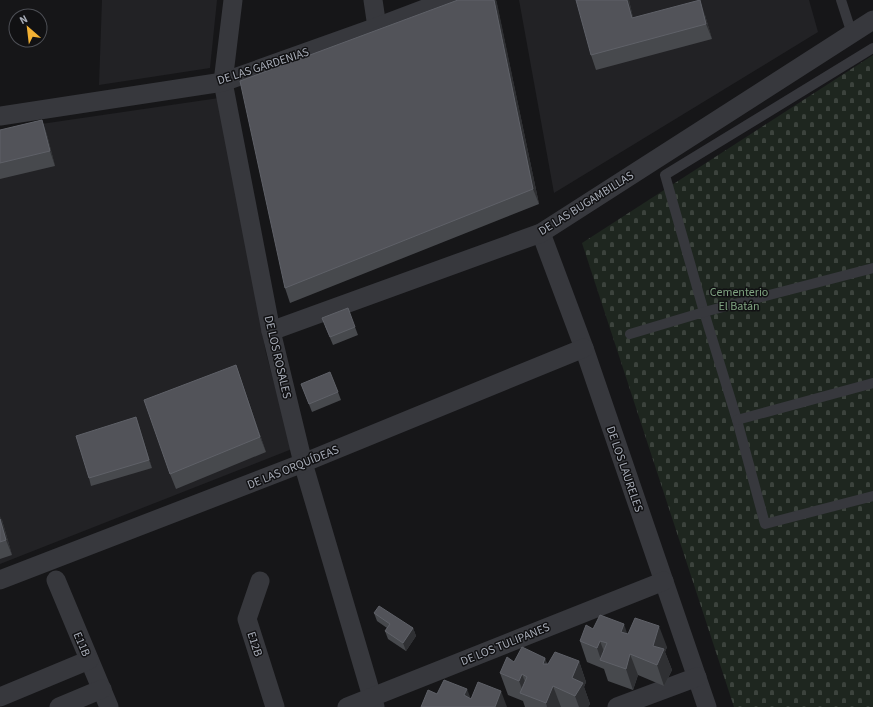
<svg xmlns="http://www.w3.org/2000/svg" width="873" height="707" viewBox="0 0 873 707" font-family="'Source Sans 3',sans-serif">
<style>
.built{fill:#222225}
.cemetery{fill:url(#cemetery-stones)}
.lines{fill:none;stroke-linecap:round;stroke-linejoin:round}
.service{stroke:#37383d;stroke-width:10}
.minor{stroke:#37383d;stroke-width:19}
.wall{fill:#47494d}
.shaded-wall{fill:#2f3033}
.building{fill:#525359;stroke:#5f6168}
.labels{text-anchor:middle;stroke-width:3;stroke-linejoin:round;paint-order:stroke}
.street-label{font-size:12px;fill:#a8adb8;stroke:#111113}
.park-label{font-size:12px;fill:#7fa381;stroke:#111113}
</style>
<defs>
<pattern id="cemetery-stones" width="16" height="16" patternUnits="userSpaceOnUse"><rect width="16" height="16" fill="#1e261f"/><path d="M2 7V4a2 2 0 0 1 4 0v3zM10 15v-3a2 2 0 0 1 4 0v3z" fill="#3c433d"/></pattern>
</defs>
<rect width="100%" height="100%" fill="#161618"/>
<g class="built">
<polygon points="102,0 217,0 210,68 99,85"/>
<polygon points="519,0 809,0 818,32 554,193"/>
<polygon points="219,98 266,353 292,449 0,564 0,130"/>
</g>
<polygon class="cemetery" points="873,55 873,707 734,707 582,243"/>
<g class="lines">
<g class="service">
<polyline points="841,0 852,34"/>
<polyline points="873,48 665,175 704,312 737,420 765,524 873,496"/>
<polyline points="630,334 704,312 873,268"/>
<polyline points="737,420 873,383"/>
</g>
<g class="minor">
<polyline points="233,0 223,82 271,331 303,463 375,707"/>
<polyline points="373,0 377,27"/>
<polyline points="0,116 223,82 377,27 448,0"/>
<polyline points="541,233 584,348 707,707"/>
<polyline points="271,331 541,233 873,20"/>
<polyline points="0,580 303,463 584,348"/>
<polyline points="56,580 109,707"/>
<polyline points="260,581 247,619 275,707"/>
<polyline points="0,697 89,660"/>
<polyline points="59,707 102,689"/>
<polyline points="347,707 664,581"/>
<polyline points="617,707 697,677"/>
</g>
</g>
<g class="wall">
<polygon points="458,0 496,0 539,204 290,303 285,288"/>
<polygon points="629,0 633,18 705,15 712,39 596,70 591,55"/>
<polygon points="42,120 47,135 55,166 0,179 0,130"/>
<polygon points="325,326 355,327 358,335 333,345"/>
<polygon points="236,365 266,452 176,489 170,474"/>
<polygon points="301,384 338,392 341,400 312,412"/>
<polygon points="136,417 152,468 91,486 89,478"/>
<polygon points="0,519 2,520 12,555 0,559"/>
<polygon points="374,613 413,628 416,636 406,651 388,639 385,631 387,628 377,621"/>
<polygon points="593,629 627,634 667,647 665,652 672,670 664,686 638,675 633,690 608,681 604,669 587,662 580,641"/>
<polygon points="545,658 547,664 579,661 586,682 584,687 590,704 588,707 525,707 523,701 508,695 500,673 514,662"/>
</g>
<g class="shaded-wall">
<polygon points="494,0 496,0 497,3 539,204 533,189"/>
<polygon points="627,0 629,0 637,34 632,18"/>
<polygon points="700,0 705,15 712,39 706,24"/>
<polygon points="42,120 47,135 55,166 50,151"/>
<polygon points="236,365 241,380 266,452 260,437"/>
<polygon points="136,417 139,425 152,468 149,460"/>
<polygon points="0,516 2,520 12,555 6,540 0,519"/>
<polygon points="624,624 631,645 621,632"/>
<polygon points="659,626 667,647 665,652 672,670 664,686 657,665 653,646"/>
<polygon points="413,628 416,636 406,651 403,643"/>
<polygon points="600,641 608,662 601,660 597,648"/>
<polygon points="630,654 638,675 633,690 626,669"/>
<polygon points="545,658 552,679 543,664"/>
<polygon points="579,661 586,682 584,687 590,704 588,707 579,707 575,696 572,678"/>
<polygon points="522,674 530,695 524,694 519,681"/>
<polygon points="553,686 561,707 547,707 546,703"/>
<polygon points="467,689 474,707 464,695"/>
<polygon points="501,691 507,707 495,707"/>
</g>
<g class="building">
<polygon points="458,0 494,0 533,189 285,288 240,81"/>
<polygon points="576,0 627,0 632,18 700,0 706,24 591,55"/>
<polygon points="42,120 50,151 0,163 0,130"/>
<polygon points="348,308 355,327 330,337 322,318"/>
<polygon points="236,365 260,437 170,474 144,400"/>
<polygon points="330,372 338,392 309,404 301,384"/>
<polygon points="136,417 149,460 89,478 76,436"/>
<polygon points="0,519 6,540 0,542"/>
<polygon points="379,606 413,628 403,643 385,631 390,624 374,613"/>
<polygon points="600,615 624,624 621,632 628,634 635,618 659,626 653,646 664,649 657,665 630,654 626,669 600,660 607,643 600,641 597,648 580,641 586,625 593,629"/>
<polygon points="522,647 545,658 543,664 548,664 555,652 579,661 572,678 583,683 575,696 553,686 546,703 520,693 527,677 522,674 519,681 500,673 507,657 514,662"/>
<polygon points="444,680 467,689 464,695 471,699 478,682 501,691 495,707 421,707 428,690 437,694"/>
</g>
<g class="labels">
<g class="street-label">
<text transform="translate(263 66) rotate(-18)" y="4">DE LAS GARDENIAS</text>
<text transform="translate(586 203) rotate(-32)" y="4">DE LAS BUGAMBILLAS</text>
<text transform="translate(278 357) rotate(77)" y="4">DE LOS ROSALES</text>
<text transform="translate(293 467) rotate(-22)" y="4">DE LAS ORQUÍDEAS</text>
<text transform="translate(625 469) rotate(71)" y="4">DE LOS LAURELES</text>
<text transform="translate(82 644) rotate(67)" y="4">E11B</text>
<text transform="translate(255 644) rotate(72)" y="4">E12B</text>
<text transform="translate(505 644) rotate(-22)" y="4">DE LOS TULIPANES</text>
</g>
<g class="park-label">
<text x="739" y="296">Cementerio<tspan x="739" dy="14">El Batán</tspan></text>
</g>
</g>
<g transform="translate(28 28) rotate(332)"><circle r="19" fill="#111113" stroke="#4d4f55"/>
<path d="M0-3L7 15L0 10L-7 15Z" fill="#f2b134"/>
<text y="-6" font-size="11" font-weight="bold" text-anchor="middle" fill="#a8adb8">N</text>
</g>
</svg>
